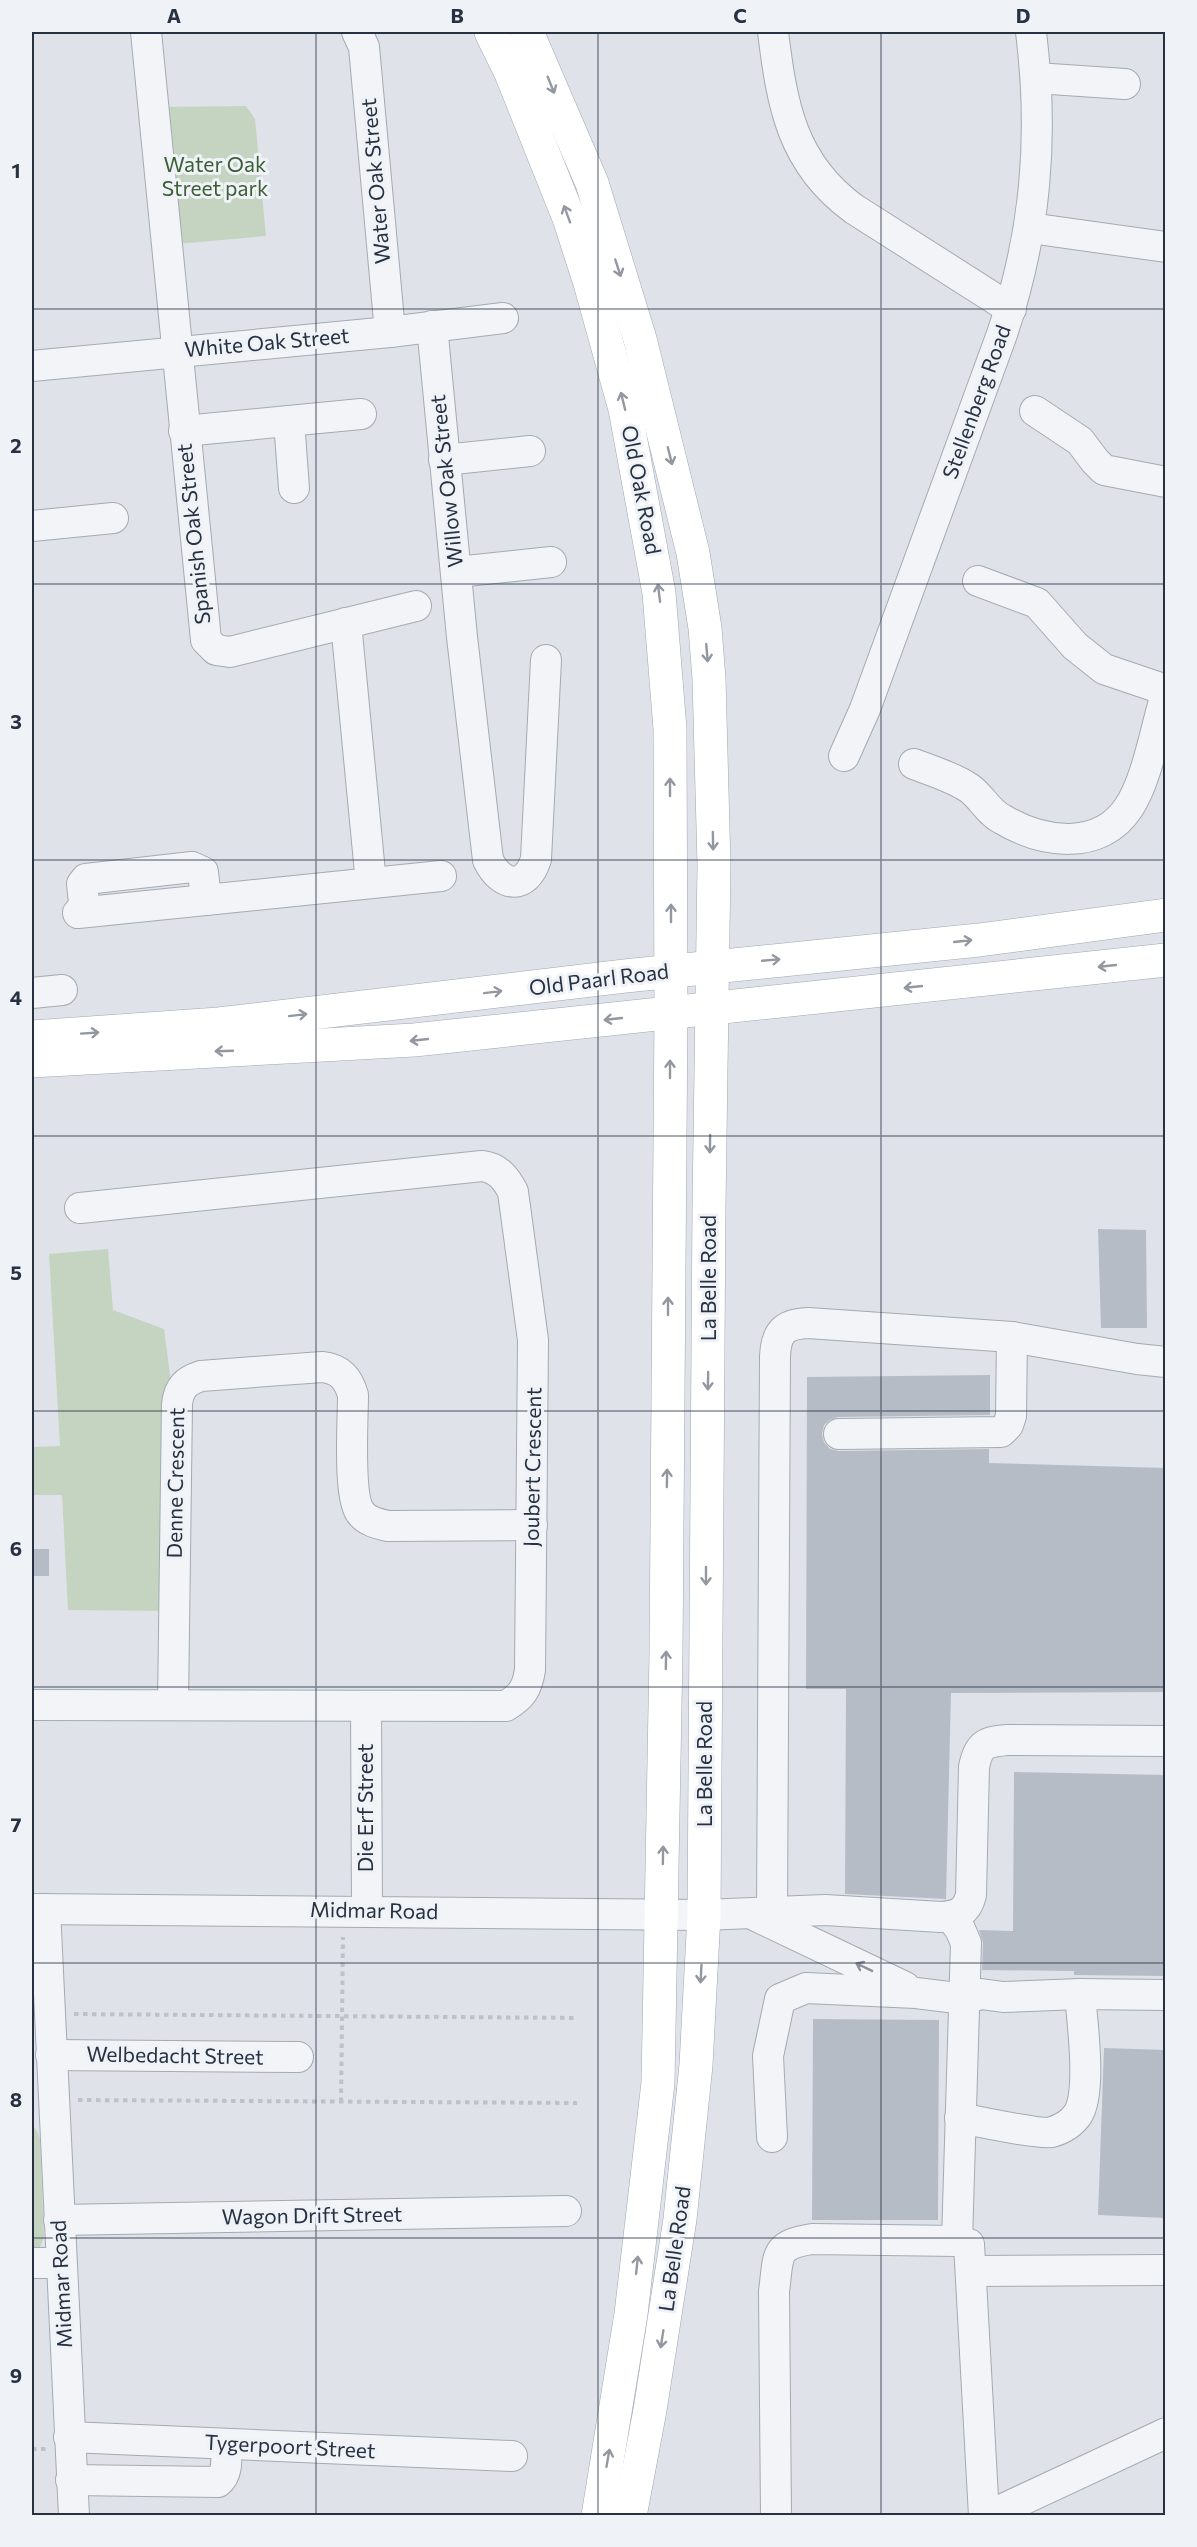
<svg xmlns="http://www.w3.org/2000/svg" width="1197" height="2547" viewBox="0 0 1197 2547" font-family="Commissioner,sans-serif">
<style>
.green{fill:#c5d4c0}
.building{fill:#b6bcc6}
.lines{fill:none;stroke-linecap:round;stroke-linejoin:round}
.minor-casing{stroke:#a4aab3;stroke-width:32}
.major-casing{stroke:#9ea7b6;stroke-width:34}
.path{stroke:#bdc1c8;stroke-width:4;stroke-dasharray:4.5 4.5;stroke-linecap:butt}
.minor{stroke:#f2f4f7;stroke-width:30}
.major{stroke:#fff;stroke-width:33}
.oneway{stroke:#9398a0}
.oneway2{stroke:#8c929c}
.grid{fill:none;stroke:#273141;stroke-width:1.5;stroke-opacity:0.55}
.labels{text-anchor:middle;stroke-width:6;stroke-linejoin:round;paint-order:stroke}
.park-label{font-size:21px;fill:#3b5e34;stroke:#eff2f7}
.street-label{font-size:21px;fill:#273141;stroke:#eff2f7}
.neatline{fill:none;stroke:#273141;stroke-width:2}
.grid-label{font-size:20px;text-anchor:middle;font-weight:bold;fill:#273141}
</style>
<rect width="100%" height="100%" fill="#dfe3e9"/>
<g class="green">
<polygon points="246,106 255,119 266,236 176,244 163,107"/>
<polygon points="108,1249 113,1310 164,1329 172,1390 167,1611 68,1610 62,1495 32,1495 32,1447 60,1446 49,1254"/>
<polygon points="32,2124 38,2133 40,2139 44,2237 38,2252 32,2253"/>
</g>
<g class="building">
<polygon points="1098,1229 1146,1230 1147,1328 1101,1328"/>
<polygon points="990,1375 990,1415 838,1417 830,1420 824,1425 822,1434 824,1442 830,1449 839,1451 989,1449 989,1463 1166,1468 1166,1692 951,1693 946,1899 845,1894 846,1689 806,1689 807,1377"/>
<rect x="32" y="1549" width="17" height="27"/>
<polygon points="1014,1772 1166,1775 1166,1976 1074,1975 1074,1971 982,1970 983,1943 979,1930 1013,1931"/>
<polygon points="813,2019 939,2020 938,2220 812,2220"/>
<polygon points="1104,2048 1166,2050 1166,2218 1098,2215"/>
</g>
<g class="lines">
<defs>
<g id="minor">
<polyline points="146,32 206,640 216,650 230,652 416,606"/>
<polyline points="357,32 364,47 390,332"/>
<path d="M773,32C782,104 791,163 854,209L1011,309"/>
<polyline points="1036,78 1125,84"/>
<polyline points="1030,228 1166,247"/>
<path d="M432,326L462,637L488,860C501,887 526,891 536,859L546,660"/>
<polyline points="32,366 390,332 503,318"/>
<polyline points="1035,411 1080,441 1095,461 1104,470 1166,482"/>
<polyline points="289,421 294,488"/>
<polyline points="184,431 361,414"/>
<polyline points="444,460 530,451"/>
<polyline points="32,526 113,518"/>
<polyline points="457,572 551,562"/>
<polyline points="978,581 1037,603 1075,646 1104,669 1166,690"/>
<polyline points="346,623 371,883"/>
<path d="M844,756L865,709L1002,334C1036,233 1044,137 1031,32"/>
<path d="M914,764C932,771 953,777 969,788C981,796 988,812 1002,819C1042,843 1100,852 1129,807C1147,780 1156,727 1166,694"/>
<polyline points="85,912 82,884 86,879 192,867 203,872 206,900"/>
<polyline points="78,913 441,876"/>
<polyline points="32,993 62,990"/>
<polyline points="839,1434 1001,1432 1008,1425 1011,1416 1012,1337"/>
<path d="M32,1705L506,1706C522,1696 527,1689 530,1670L533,1340L513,1192C506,1178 498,1168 482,1166L80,1208"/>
<path d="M173,1705L177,1404C179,1387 186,1381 201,1376L322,1367C340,1369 348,1378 353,1395C353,1419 348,1495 360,1512C366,1521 378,1524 388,1526L532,1525"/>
<polyline points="366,1706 367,1911"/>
<path d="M32,1909L704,1915L825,1910L941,1917C957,1916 967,1912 971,1895L974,1767C979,1743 986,1742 1007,1740L1166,1741"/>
<polyline points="45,1909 74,2516"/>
<path d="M772,1913L775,1357C776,1333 783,1324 808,1323L1012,1337L1137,1359L1166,1362"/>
<polyline points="756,1916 905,1987"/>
<polyline points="950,1916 960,1929 966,1943 957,2241"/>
<polyline points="51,2055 298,2057"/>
<path d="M960,2118C975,2121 1042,2135 1052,2132C1062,2129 1072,2123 1078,2114C1092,2091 1082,2021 1080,1994"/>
<polyline points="772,2137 768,2056 780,1999 806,1988 916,1993 965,1999 981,1994 1003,1997 1080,1994 1166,1995"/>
<polyline points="59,2220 566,2211"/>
<polyline points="32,2263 61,2263"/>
<polyline points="971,2271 1166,2270"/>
<polyline points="69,2437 512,2456"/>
<path d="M71,2480L218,2482C229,2473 226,2457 226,2444"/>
<path d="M776,2516L774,2291C779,2256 773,2245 812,2239L957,2241L969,2244L984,2516"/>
<polyline points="988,2516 1166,2433"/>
</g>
<g id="major">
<polyline points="491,32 511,73 569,218 590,283 625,409 659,593 670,729 671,1012 666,1653 658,2083 631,2314 598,2516"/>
<polyline points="527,32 592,183 640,339 693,553 705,628 709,679 714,865 709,1206 704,1915 696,2065 680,2219 650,2410 630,2516"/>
<polyline points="32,1037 219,1024 625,976 979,940 1166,915"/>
<polyline points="32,1061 414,1040 1166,960"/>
</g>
</defs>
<use href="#minor" class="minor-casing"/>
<use href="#major" class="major-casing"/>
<g class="path">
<polyline points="74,2014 577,2018"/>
<polyline points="78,2100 577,2103"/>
<polyline points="341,2102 343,1937"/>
<polyline points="32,2449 46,2449"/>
</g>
<use href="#minor" class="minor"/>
<use href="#major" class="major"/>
</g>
<defs><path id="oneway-shaft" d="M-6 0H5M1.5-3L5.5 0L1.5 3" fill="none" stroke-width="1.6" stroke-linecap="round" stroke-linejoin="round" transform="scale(1.5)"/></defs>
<g class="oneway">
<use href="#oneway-shaft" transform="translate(551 85) rotate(68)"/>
<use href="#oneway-shaft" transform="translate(567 214) rotate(-110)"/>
<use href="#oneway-shaft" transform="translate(618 268) rotate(72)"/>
<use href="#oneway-shaft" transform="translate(623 401) rotate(-104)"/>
<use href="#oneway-shaft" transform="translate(670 456) rotate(76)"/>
<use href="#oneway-shaft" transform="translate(659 593) rotate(-97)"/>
<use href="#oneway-shaft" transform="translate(707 653) rotate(85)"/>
<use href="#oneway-shaft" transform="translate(670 787) rotate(-90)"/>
<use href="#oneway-shaft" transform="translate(713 841) rotate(89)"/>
<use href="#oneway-shaft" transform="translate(671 913) rotate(-90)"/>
<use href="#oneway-shaft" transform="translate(963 941) rotate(-6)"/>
<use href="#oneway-shaft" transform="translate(771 960) rotate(-5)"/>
<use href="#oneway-shaft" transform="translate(1107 966) rotate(174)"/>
<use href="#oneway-shaft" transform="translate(913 987) rotate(174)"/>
<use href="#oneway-shaft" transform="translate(493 992) rotate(-7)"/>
<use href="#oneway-shaft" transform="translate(298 1015) rotate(-7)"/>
<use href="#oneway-shaft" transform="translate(613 1019) rotate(174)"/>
<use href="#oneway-shaft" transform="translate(90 1033) rotate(-4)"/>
<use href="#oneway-shaft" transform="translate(419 1040) rotate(174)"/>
<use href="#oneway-shaft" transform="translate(224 1051) rotate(178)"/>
<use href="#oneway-shaft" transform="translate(670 1069) rotate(-90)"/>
<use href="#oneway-shaft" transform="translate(710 1144) rotate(91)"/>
<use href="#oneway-shaft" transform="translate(668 1306) rotate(-90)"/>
<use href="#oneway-shaft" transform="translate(708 1381) rotate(91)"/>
<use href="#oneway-shaft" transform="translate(667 1478) rotate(-89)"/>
<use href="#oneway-shaft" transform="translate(706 1576) rotate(90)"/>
<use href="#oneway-shaft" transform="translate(666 1660) rotate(-89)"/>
<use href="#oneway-shaft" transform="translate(663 1855) rotate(-89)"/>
<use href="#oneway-shaft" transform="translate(701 1974) rotate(93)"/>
<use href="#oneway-shaft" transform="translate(637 2265) rotate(-84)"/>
<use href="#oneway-shaft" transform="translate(662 2339) rotate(99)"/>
<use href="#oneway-shaft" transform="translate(608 2458) rotate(-80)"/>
</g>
<use class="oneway2" href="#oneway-shaft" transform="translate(864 1967) rotate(-154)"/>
<path class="grid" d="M316,32V2516M598,32V2516M881,32V2516M32,309H1166M32,584H1166M32,860H1166M32,1136H1166M32,1411H1166M32,1687H1166M32,1963H1166M32,2238H1166"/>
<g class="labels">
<g class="park-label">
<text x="215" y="172">Water Oak<tspan x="215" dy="24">Street park</tspan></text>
</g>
<g class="street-label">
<text transform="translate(376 181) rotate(-95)" y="7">Water Oak Street</text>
<text transform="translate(267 343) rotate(-5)" y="7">White Oak Street</text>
<text transform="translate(977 402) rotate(-70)" y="7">Stellenberg Road</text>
<text transform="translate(447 481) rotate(-96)" y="7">Willow Oak Street</text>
<text transform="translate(641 490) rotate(79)" y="7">Old Oak Road</text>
<text transform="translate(194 534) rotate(-96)" y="7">Spanish Oak Street</text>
<text transform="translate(599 980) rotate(-7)" y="7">Old Paarl Road</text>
<text transform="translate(709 1278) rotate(-90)" y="7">La Belle Road</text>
<text transform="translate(533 1467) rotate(-89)" y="7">Joubert Crescent</text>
<text transform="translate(176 1483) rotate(-89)" y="7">Denne Crescent</text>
<text transform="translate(705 1764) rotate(-90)" y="7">La Belle Road</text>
<text transform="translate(366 1808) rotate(-90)" y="7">Die Erf Street</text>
<text transform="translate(374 1911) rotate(1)" y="7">Midmar Road</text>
<text transform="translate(175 2056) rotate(1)" y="7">Welbedacht Street</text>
<text transform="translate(312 2216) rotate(-1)" y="7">Wagon Drift Street</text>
<text transform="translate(675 2249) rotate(-82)" y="7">La Belle Road</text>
<text transform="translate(62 2284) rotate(-93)" y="7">Midmar Road</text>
<text transform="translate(290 2447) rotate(3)" y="7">Tygerpoort Street</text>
</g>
</g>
<rect width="1197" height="2547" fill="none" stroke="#eff2f7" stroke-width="66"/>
<rect x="33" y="33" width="1131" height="2481" class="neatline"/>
<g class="grid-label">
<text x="174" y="23">A</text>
<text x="457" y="23">B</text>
<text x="740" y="23">C</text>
<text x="1023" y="23">D</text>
<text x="16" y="178">1</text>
<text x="16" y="453">2</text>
<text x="16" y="729">3</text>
<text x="16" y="1005">4</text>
<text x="16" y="1280">5</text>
<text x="16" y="1556">6</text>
<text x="16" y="1832">7</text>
<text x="16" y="2107">8</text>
<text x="16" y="2383">9</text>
</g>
</svg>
